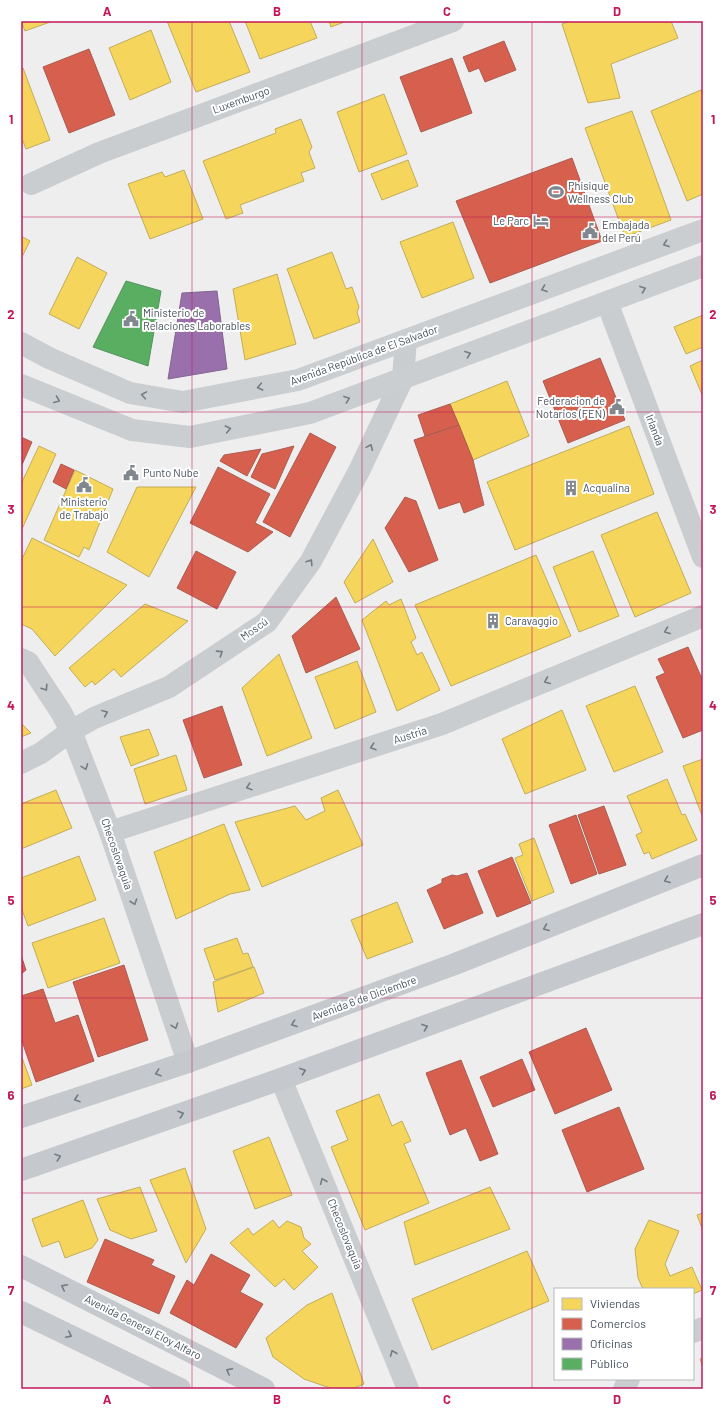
<svg xmlns="http://www.w3.org/2000/svg" width="724" height="1410" viewBox="0 0 724 1410" font-family="Barlow,sans-serif">
<style>
.homes{fill:#f6d55c;stroke:#c1ad5b}
.shops{fill:#d6604d;stroke:#ab5b51}
.offices{fill:#9970ab;stroke:#806693}
.public{fill:#5aae61;stroke:#54925f}
.lines{fill:none;stroke-linecap:round;stroke-linejoin:round}
.street{stroke:#cacdcf;stroke-width:22}
.secondary{stroke:#caced1;stroke-width:22}
.primary{stroke:#c5c9cd;stroke-width:22}
.oneway{stroke:#747c84}
.oneway2{stroke:#747c83}
.oneway3{stroke:#727a82}
.grid{fill:none;stroke:#c2185b;stroke-width:1;stroke-opacity:0.55}
.labels{text-anchor:middle;stroke-width:4;stroke-linejoin:round;paint-order:stroke}
.street-label{font-size:11px;fill:#46505a;stroke:#fff}
.poi-label{font-size:11px;fill:#46505a;stroke:#fff;text-anchor:start}
.neatline{fill:none;stroke:#c2185b;stroke-width:1.5}
.grid-label{font-size:13px;text-anchor:middle;font-weight:bold;fill:#c2185b}
</style>
<rect width="100%" height="100%" fill="#efeeee"/>
<g class="homes">
<polygon points="21,21 53,21 25,31"/>
<polygon points="167,21 229,21 250,72 196,92"/>
<polygon points="245,21 310,21 317,38 260,59"/>
<polygon points="329,21 347,21 331,27"/>
<polygon points="570,21 671,21 678,38 611,64 620,98 588,103 562,24"/>
<polygon points="151,30 171,82 130,100 109,48"/>
<polygon points="23,68 50,140 26,149 21,136 21,69"/>
<polygon points="701,90 703,96 703,194 687,201 651,111"/>
<polygon points="384,94 407,154 359,172 337,112"/>
<polygon points="632,111 671,220 625,237 585,128"/>
<polygon points="301,119 312,147 309,152 315,168 301,173 304,181 240,205 243,213 226,219 203,161 276,133 275,129"/>
<polygon points="408,160 418,186 382,200 371,174"/>
<polygon points="184,170 203,219 150,239 128,184 162,172 165,177"/>
<polygon points="453,222 474,278 422,298 400,242"/>
<polygon points="21,236 30,241 21,259"/>
<polygon points="332,252 346,289 352,287 359,307 357,312 360,322 314,339 287,269"/>
<polygon points="77,257 107,273 79,329 49,314"/>
<polygon points="277,274 296,344 245,360 233,289"/>
<polygon points="703,315 703,347 686,354 674,327"/>
<polygon points="703,360 703,397 690,366"/>
<polygon points="507,381 529,436 473,460 450,404"/>
<polygon points="629,426 654,494 515,550 487,482"/>
<polygon points="39,446 56,454 22,529 21,484"/>
<polygon points="75,470 113,489 89,550 84,547 79,557 44,540"/>
<polygon points="137,487 196,487 149,577 107,552"/>
<polygon points="657,512 691,593 635,617 601,535"/>
<polygon points="32,538 127,585 55,656 32,629 21,624 21,561"/>
<polygon points="373,539 393,582 355,603 344,582"/>
<polygon points="593,551 619,616 579,632 553,567"/>
<polygon points="536,555 571,636 451,686 415,605"/>
<polygon points="401,599 416,638 411,642 417,655 422,652 440,690 397,711 362,620 386,601 389,605"/>
<polygon points="145,604 188,621 121,677 114,669 95,685 92,681 85,687 69,668"/>
<polygon points="279,654 312,738 267,756 242,688"/>
<polygon points="357,661 376,712 335,729 315,677"/>
<polygon points="635,686 663,752 614,772 586,706"/>
<polygon points="562,710 586,770 525,794 502,739"/>
<polygon points="21,723 31,733 21,737"/>
<polygon points="149,729 159,755 131,766 120,737"/>
<polygon points="176,755 187,790 145,804 134,769"/>
<polygon points="703,759 703,818 683,766"/>
<polygon points="667,779 682,815 685,814 697,840 652,859 649,852 644,854 636,835 642,832 627,796"/>
<polygon points="56,790 72,828 21,849 21,804"/>
<polygon points="338,790 363,845 262,887 235,822 295,806 306,820 325,811 321,798"/>
<polygon points="224,824 250,890 230,894 176,919 154,852"/>
<polygon points="534,838 554,892 532,901 515,858 523,855 519,844"/>
<polygon points="79,856 96,900 28,926 21,907 21,878"/>
<polygon points="397,902 413,942 367,959 351,920"/>
<polygon points="104,918 120,963 48,988 32,943"/>
<polygon points="237,938 243,954 248,953 253,967 215,980 204,949"/>
<polygon points="254,967 264,993 218,1012 213,982"/>
<polygon points="21,1055 32,1085 21,1089"/>
<polygon points="379,1094 392,1126 402,1121 411,1141 404,1144 429,1203 365,1230 331,1147 348,1140 336,1111"/>
<polygon points="269,1137 292,1195 255,1209 233,1151"/>
<polygon points="185,1168 206,1229 186,1263 150,1180"/>
<polygon points="140,1187 157,1231 131,1239 110,1230 97,1199"/>
<polygon points="490,1187 510,1229 415,1265 404,1222"/>
<polygon points="83,1200 98,1240 92,1248 65,1258 59,1241 42,1247 32,1219"/>
<polygon points="703,1213 703,1231 697,1215"/>
<polygon points="273,1220 279,1228 287,1221 301,1227 304,1238 311,1244 302,1251 318,1267 294,1290 284,1279 275,1287 230,1243 248,1228 253,1235"/>
<polygon points="649,1220 679,1231 665,1264 670,1276 692,1267 702,1290 693,1294 693,1289 643,1289 638,1278 635,1249"/>
<polygon points="527,1251 549,1301 432,1350 412,1299"/>
<polygon points="332,1293 364,1384 352,1389 333,1389 304,1379 273,1357 266,1338 307,1305"/>
<polygon points="703,1358 703,1368 700,1359"/>
</g>
<g class="shops">
<polygon points="504,41 516,70 485,82 479,68 469,72 463,57"/>
<polygon points="89,49 115,115 69,133 43,67"/>
<polygon points="452,58 472,113 421,132 400,77"/>
<polygon points="572,158 602,241 490,283 456,201"/>
<polygon points="600,358 625,420 568,443 543,381"/>
<polygon points="450,404 459,425 425,436 418,415"/>
<polygon points="459,425 473,460 484,505 464,513 460,502 439,509 414,440"/>
<polygon points="310,433 336,447 290,537 263,522"/>
<polygon points="21,437 32,442 21,467"/>
<polygon points="294,446 275,489 251,477 262,454"/>
<polygon points="261,449 247,476 220,461 224,455"/>
<polygon points="61,464 74,470 66,489 53,482"/>
<polygon points="218,467 270,494 255,523 273,532 248,552 190,523"/>
<polygon points="405,497 416,501 438,560 409,572 385,528"/>
<polygon points="196,551 236,572 217,609 177,588"/>
<polygon points="336,597 360,649 306,673 292,636"/>
<polygon points="688,647 703,681 703,730 683,738 656,677 665,673 658,659"/>
<polygon points="222,706 242,765 204,778 183,720"/>
<polygon points="604,806 626,865 599,874 578,815"/>
<polygon points="576,815 597,874 571,884 549,825"/>
<polygon points="512,857 531,903 497,917 478,871"/>
<polygon points="467,873 483,913 444,929 427,890 442,883 442,879 452,875 457,876"/>
<polygon points="21,955 26,970 21,974"/>
<polygon points="124,965 148,1040 98,1057 73,982"/>
<polygon points="43,989 55,1023 78,1015 94,1061 36,1082 21,1038 21,996"/>
<polygon points="586,1028 612,1090 555,1114 529,1052"/>
<polygon points="522,1059 535,1090 493,1107 480,1077"/>
<polygon points="461,1060 498,1154 480,1161 466,1128 450,1135 426,1073"/>
<polygon points="619,1107 644,1169 587,1192 562,1130"/>
<polygon points="105,1239 154,1260 151,1265 175,1276 159,1314 87,1282"/>
<polygon points="211,1254 250,1275 240,1292 263,1304 236,1348 170,1313 187,1280 194,1285"/>
</g>
<polygon class="offices" points="217,291 227,369 168,379 182,293"/>
<polygon class="public" points="126,281 161,291 148,366 93,347"/>
<g class="lines">
<g class="street">
<polyline points="31,184 99,153 453,21"/>
<polyline points="607,302 703,557"/>
<polyline points="21,659 28,662 61,712 71,731 110,832 188,1062"/>
<polyline points="21,763 41,753 71,731 94,718 169,687 267,622 311,561 359,471 403,378 406,340"/>
<polyline points="110,832 442,724 703,616"/>
<polyline points="281,1079 408,1389"/>
<polyline points="693,1332 703,1328"/>
<polyline points="624,1389 629,1379"/>
</g>
<g class="secondary">
<polyline points="21,343 49,358 130,393 183,402 298,380 703,230"/>
<polyline points="21,385 132,430 190,437 310,413 703,266"/>
</g>
<g class="primary">
<polyline points="21,1117 188,1062 455,964 703,865"/>
<polyline points="21,1170 281,1079 703,924"/>
<polyline points="21,1266 264,1389"/>
<polyline points="21,1312 180,1389"/>
</g>
</g>
<defs><path id="oneway-chevron" d="M-2-3.5L2.5 0L-2 3.5" fill="none" stroke-width="1.6" stroke-linecap="round" stroke-linejoin="round"/></defs>
<g class="oneway">
<use href="#oneway-chevron" transform="translate(666 244) rotate(160)"/>
<use href="#oneway-chevron" transform="translate(544 289) rotate(160)"/>
<use href="#oneway-chevron" transform="translate(643 289) rotate(-20)"/>
<use href="#oneway-chevron" transform="translate(468 354) rotate(-20)"/>
<use href="#oneway-chevron" transform="translate(260 387) rotate(169)"/>
<use href="#oneway-chevron" transform="translate(144 395) rotate(-170)"/>
<use href="#oneway-chevron" transform="translate(347 399) rotate(-20)"/>
<use href="#oneway-chevron" transform="translate(57 400) rotate(22)"/>
<use href="#oneway-chevron" transform="translate(228 429) rotate(-11)"/>
</g>
<g class="oneway2">
<use href="#oneway-chevron" transform="translate(370 447) rotate(-66)"/>
<use href="#oneway-chevron" transform="translate(310 562) rotate(-57)"/>
<use href="#oneway-chevron" transform="translate(667 631) rotate(157)"/>
<use href="#oneway-chevron" transform="translate(220 653) rotate(-33)"/>
<use href="#oneway-chevron" transform="translate(547 681) rotate(157)"/>
<use href="#oneway-chevron" transform="translate(45 688) rotate(57)"/>
<use href="#oneway-chevron" transform="translate(105 713) rotate(-23)"/>
<use href="#oneway-chevron" transform="translate(373 747) rotate(162)"/>
<use href="#oneway-chevron" transform="translate(85 767) rotate(69)"/>
<use href="#oneway-chevron" transform="translate(249 787) rotate(162)"/>
<use href="#oneway-chevron" transform="translate(134 902) rotate(71)"/>
<use href="#oneway-chevron" transform="translate(175 1026) rotate(71)"/>
<use href="#oneway-chevron" transform="translate(323 1181) rotate(-112)"/>
<use href="#oneway-chevron" transform="translate(393 1353) rotate(-112)"/>
</g>
<g class="oneway3">
<use href="#oneway-chevron" transform="translate(667 880) rotate(158)"/>
<use href="#oneway-chevron" transform="translate(546 928) rotate(158)"/>
<use href="#oneway-chevron" transform="translate(294 1024) rotate(160)"/>
<use href="#oneway-chevron" transform="translate(425 1027) rotate(-20)"/>
<use href="#oneway-chevron" transform="translate(303 1071) rotate(-20)"/>
<use href="#oneway-chevron" transform="translate(158 1073) rotate(161)"/>
<use href="#oneway-chevron" transform="translate(77 1099) rotate(162)"/>
<use href="#oneway-chevron" transform="translate(181 1114) rotate(-19)"/>
<use href="#oneway-chevron" transform="translate(58 1157) rotate(-19)"/>
<use href="#oneway-chevron" transform="translate(64 1287) rotate(-153)"/>
<use href="#oneway-chevron" transform="translate(69 1335) rotate(26)"/>
<use href="#oneway-chevron" transform="translate(229 1371) rotate(-153)"/>
</g>
<path class="grid" d="M192,21V1389M362,21V1389M532,21V1389M21,217H703M21,412H703M21,607H703M21,803H703M21,998H703M21,1193H703"/>
<defs>
<symbol id="stadium-bare" viewBox="-9 -9 18 18"><path d="M0-5a6.5 5 0 1 0 0 10a6.5 5 0 1 0 0-10ZM-3.5-1.8h7v3.6h-7Z" fill="#81878e" stroke="#fff" stroke-width="2.5" paint-order="stroke"/></symbol>
<symbol id="hotel-bare" viewBox="-9 -9 18 18"><path d="M-6-4.5h1.5V1H6V5H4.5V3h-9V5H-6ZM-4 0a1.8 1.8 0 1 1 3.6 0ZM.5 0V-2.5h3Q6-2.5 6 0Z" fill="#81878e" stroke="#fff" stroke-width="2.5" paint-order="stroke"/></symbol>
<symbol id="civic-bare" viewBox="-9 -9 18 18"><path d="M-.6-6.5H3V-4.5H.6V-3L4-1V1h2V6H-6V1h2V-1L-.6-3ZM-1.2 2.5V6h2.4V2.5Z" fill="#81878e" stroke="#fff" stroke-width="2.5" paint-order="stroke"/></symbol>
<symbol id="building-bare" viewBox="-9 -9 18 18"><path d="M-4-6H4V6H1V3H-1V6H-4ZM-2.5-4.3h1.7v1.8h-1.7ZM.8-4.3h1.7v1.8H.8ZM-2.5-1h1.7V.8h-1.7ZM.8-1h1.7V.8H.8Z" fill="#81878e" stroke="#fff" stroke-width="2.5" paint-order="stroke"/></symbol>
</defs>
<g fill-rule="evenodd">
<use href="#stadium-bare" x="545" y="181" width="22" height="22"/>
<use href="#hotel-bare" x="530" y="210" width="22" height="22"/>
<use href="#civic-bare" x="579" y="220" width="22" height="22"/>
<use href="#civic-bare" x="120" y="308" width="22" height="22"/>
<use href="#civic-bare" x="606" y="396" width="22" height="22"/>
<use href="#civic-bare" x="120" y="462" width="22" height="22"/>
<use href="#civic-bare" x="73" y="474" width="22" height="22"/>
<use href="#building-bare" x="560" y="477" width="22" height="22"/>
<use href="#building-bare" x="482" y="610" width="22" height="22"/>
</g>
<g class="labels">
<g class="street-label">
<text transform="translate(241 100) rotate(-20)" y="4">Luxemburgo</text>
<text transform="translate(364 355) rotate(-20)" y="4">Avenida República de El Salvador</text>
<text transform="translate(655 430) rotate(69)" y="4">Irlanda</text>
<text transform="translate(254 629) rotate(-36)" y="4">Moscú</text>
<text transform="translate(410 735) rotate(-18)" y="4">Austria</text>
<text transform="translate(117 854) rotate(71)" y="4">Checoslovaquia</text>
<text transform="translate(364 998) rotate(-20)" y="4">Avenida 6 de Diciembre</text>
<text transform="translate(345 1234) rotate(68)" y="4">Checoslovaquia</text>
<text transform="translate(143 1327) rotate(27)" y="4">Avenida General Eloy Alfaro</text>
</g>
<g class="poi-label">
<text x="568" y="190">Phisique<tspan x="568" dy="13">Wellness Club</tspan></text>
<text x="529" y="225" text-anchor="end">Le Parc</text>
<text x="602" y="229">Embajada<tspan x="602" dy="13">del Perú</tspan></text>
<text x="143" y="317">Ministerio de<tspan x="143" dy="13">Relaciones Laborables</tspan></text>
<text x="605" y="405" text-anchor="end">Federacion de<tspan x="605" dy="13">Notarios (FEN)</tspan></text>
<text x="143" y="477">Punto Nube</text>
<text x="583" y="492">Acqualina</text>
<text x="84" y="506" text-anchor="middle">Ministerio<tspan x="84" dy="13">de Trabajo</tspan></text>
<text x="505" y="625">Caravaggio</text>
</g>
</g>
<rect width="724" height="1410" fill="none" stroke="#ffffff" stroke-width="44"/>
<rect x="554" y="1288" width="140" height="92" fill="#ffffff" stroke="#b5b9bd"/>
<rect x="562" y="1298" width="20" height="12" fill="#f6d55c" stroke="#b5b9bd"/>
<text x="590" y="1308" font-size="12" fill="#46505a">Viviendas</text>
<rect x="562" y="1318" width="20" height="12" fill="#d6604d" stroke="#b5b9bd"/>
<text x="590" y="1328" font-size="12" fill="#46505a">Comercios</text>
<rect x="562" y="1338" width="20" height="12" fill="#9970ab" stroke="#b5b9bd"/>
<text x="590" y="1348" font-size="12" fill="#46505a">Oficinas</text>
<rect x="562" y="1358" width="20" height="12" fill="#5aae61" stroke="#b5b9bd"/>
<text x="590" y="1368" font-size="12" fill="#46505a">Público</text>
<rect x="22" y="22" width="680" height="1366" class="neatline"/>
<g class="grid-label">
<text x="107" y="16">A</text>
<text x="277" y="16">B</text>
<text x="447" y="16">C</text>
<text x="617" y="16">D</text>
<text x="11" y="124">1</text>
<text x="713" y="124">1</text>
<text x="11" y="319">2</text>
<text x="713" y="319">2</text>
<text x="11" y="514">3</text>
<text x="713" y="514">3</text>
<text x="11" y="710">4</text>
<text x="713" y="710">4</text>
<text x="11" y="905">5</text>
<text x="713" y="905">5</text>
<text x="11" y="1100">6</text>
<text x="713" y="1100">6</text>
<text x="11" y="1295">7</text>
<text x="713" y="1295">7</text>
<text x="107" y="1404">A</text>
<text x="277" y="1404">B</text>
<text x="447" y="1404">C</text>
<text x="617" y="1404">D</text>
</g>
</svg>
